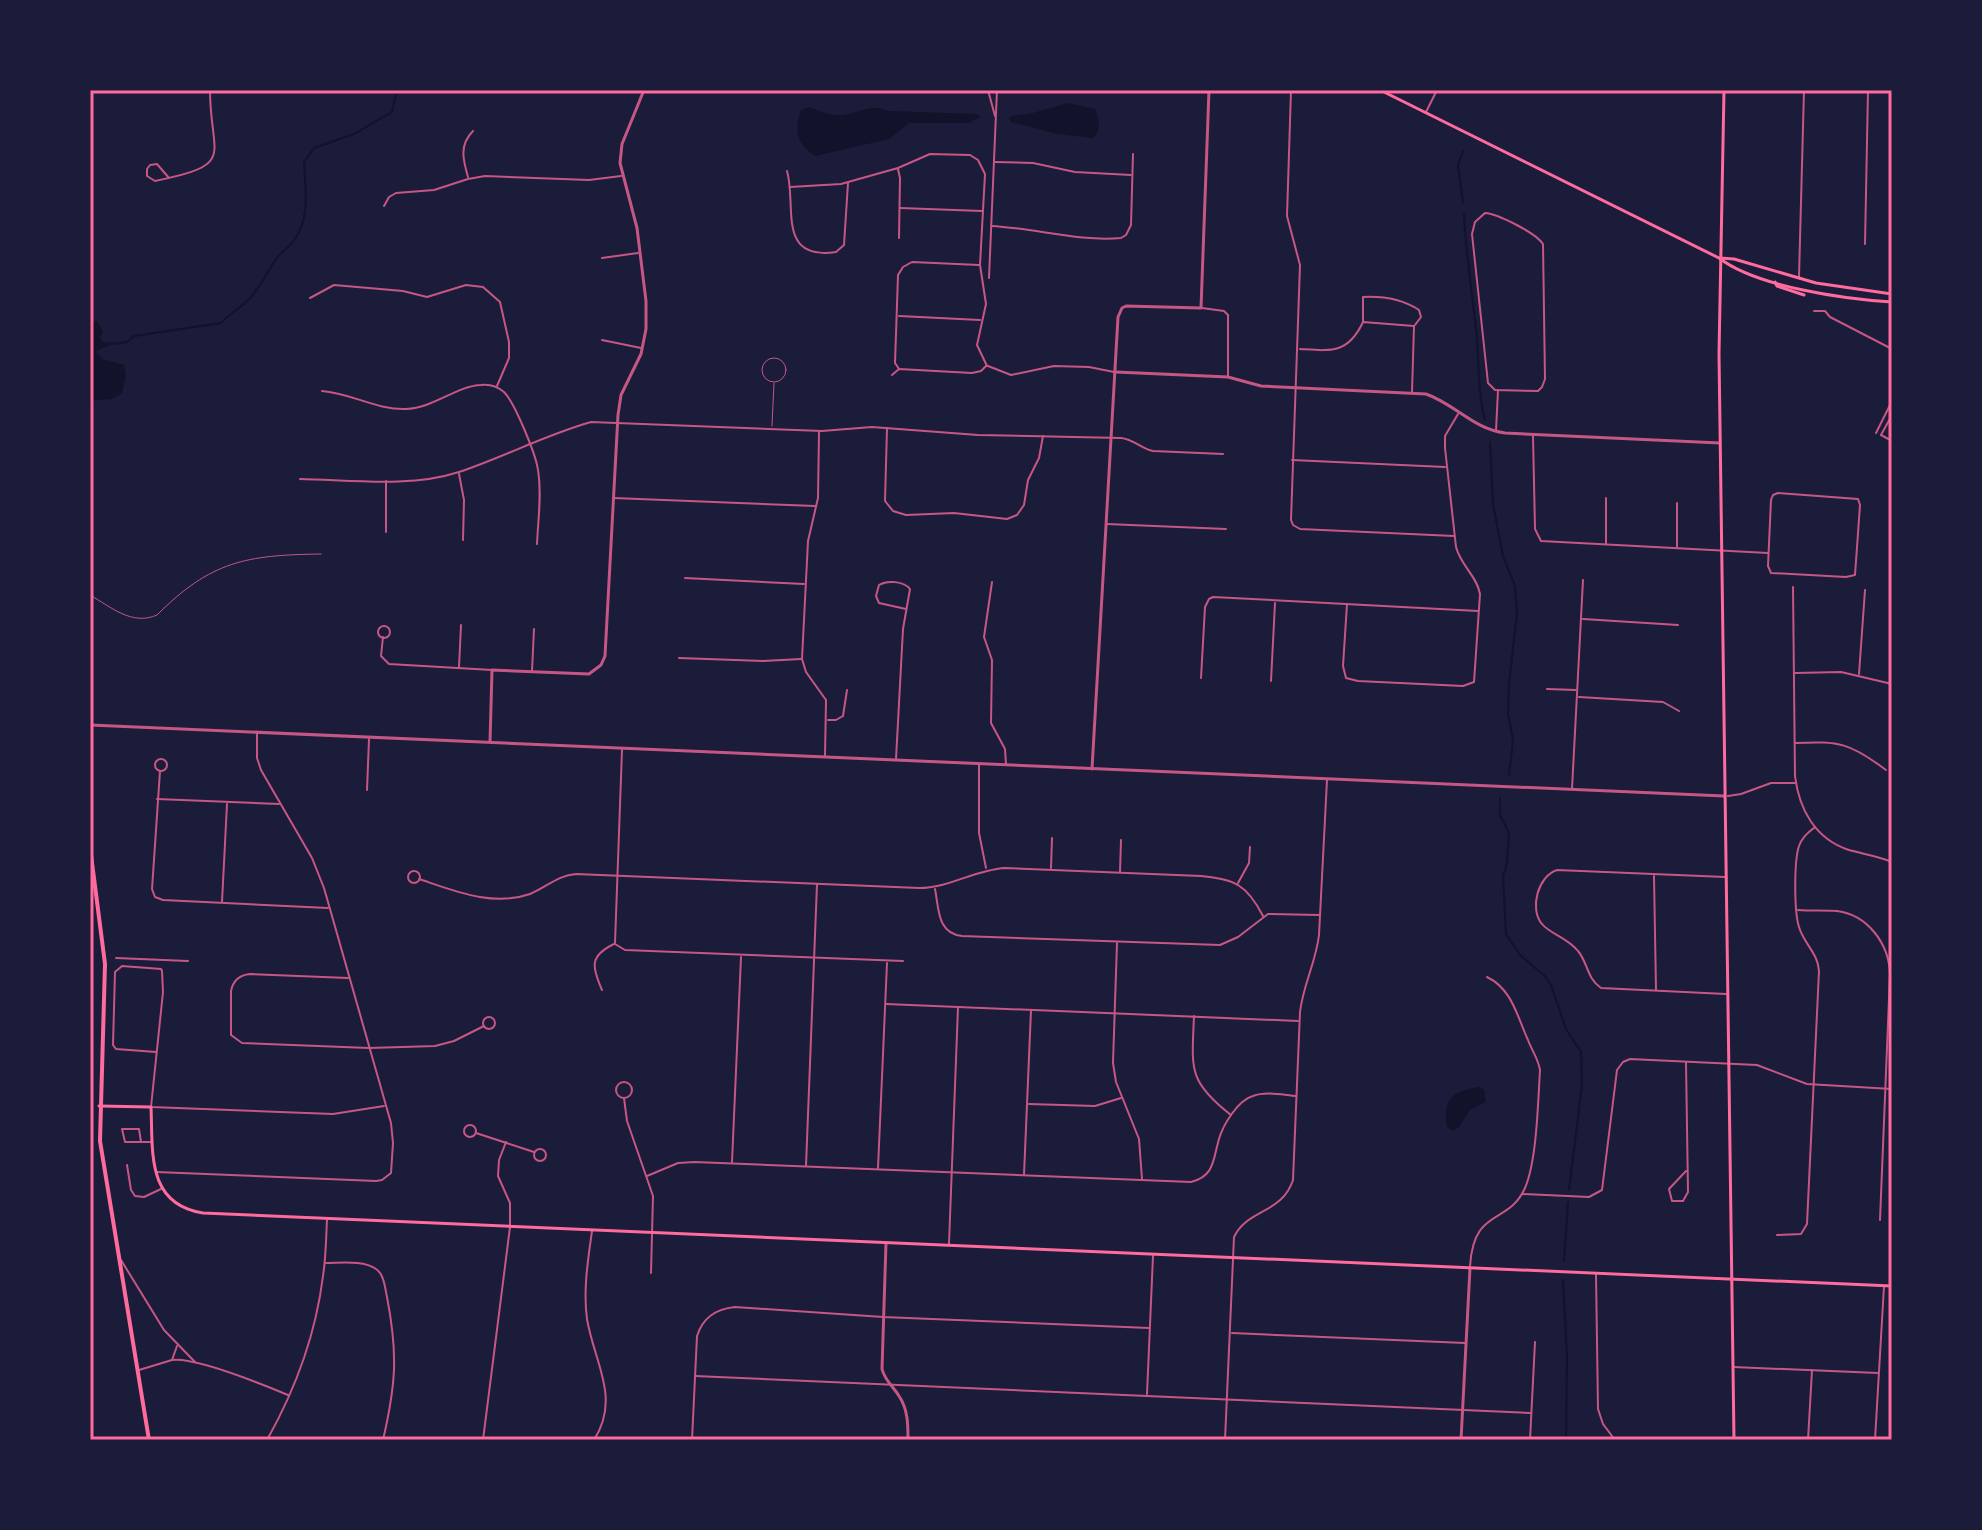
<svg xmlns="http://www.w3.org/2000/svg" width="1982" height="1530" viewBox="0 0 1982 1530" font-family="Bitter,serif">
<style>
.water{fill:#12122b}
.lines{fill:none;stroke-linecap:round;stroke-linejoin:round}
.stream{stroke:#12122b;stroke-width:2}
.service{stroke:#c65784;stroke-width:1}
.minor{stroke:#c65784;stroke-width:2}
.tertiary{stroke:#c65784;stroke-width:3}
.secondary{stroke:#ff6b9d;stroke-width:3}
.primary{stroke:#ff6b9d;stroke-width:4}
.neatline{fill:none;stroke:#ff6b9d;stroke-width:3}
</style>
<rect width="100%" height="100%" fill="#1b1b3a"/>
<g class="water">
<path d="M1068,103L1095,109C1099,119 1102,130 1093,138L1057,134L1011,122L1009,119L1012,116L1033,113Z"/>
<path d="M809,107C820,111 831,116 843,115C860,113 871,103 889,111L977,114L980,117L969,123H909L889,139L815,156C796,142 794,132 801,110Z"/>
<polygon points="90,321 97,321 103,331 100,338 103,342 115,343 96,351 102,359 124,365 126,375 122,393 112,399 90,401"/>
<path d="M1479,1087L1484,1090L1486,1102L1470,1110L1458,1128L1452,1131L1447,1127C1442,1098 1454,1091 1479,1087Z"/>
</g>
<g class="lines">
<g class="stream">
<polyline points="1463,151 1458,165 1463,203"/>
<path d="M1464,214C1466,257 1473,297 1477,339C1479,366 1478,394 1485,420"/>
<path d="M114,344L127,342L134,336L221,323C230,313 240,309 249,299C261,287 267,271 277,258C282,251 290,247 294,240C311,218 305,187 304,162L314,148L354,134L392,112L397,90"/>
<polyline points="1490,442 1493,504 1503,556 1515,586 1517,613 1509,684 1508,713 1513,740 1509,775"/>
<polyline points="1500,798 1500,815 1509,833 1507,863 1503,876 1506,934 1520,955 1545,976 1551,985 1566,1029 1581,1052 1582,1085 1569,1190"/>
<polyline points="1564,1261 1568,1202"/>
<polyline points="1563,1280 1567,1357 1566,1440"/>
</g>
<g class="service">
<circle cx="774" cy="370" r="12"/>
<polyline points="772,426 774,383"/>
<path d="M90,595C111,607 132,626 157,615C211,561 246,555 321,554"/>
</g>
<g class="minor">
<polyline points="988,90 995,116"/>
<polyline points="1291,90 1287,216 1300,265 1291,520 1293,525 1300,529 1454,536"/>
<polyline points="1426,112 1437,90"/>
<polyline points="995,162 1033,163 1075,172 1131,175"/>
<polyline points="898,169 900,178 899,238"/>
<path d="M787,171C797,205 776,261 836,252L844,245L848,183"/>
<path d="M468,177C463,160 459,145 473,131"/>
<path d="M169,178L157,164L150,165L147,169V176L155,181C238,164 210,157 210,90"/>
<polyline points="790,187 841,184 898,168 930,154 970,155 978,160 985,174 980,265 986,304 977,345 987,366"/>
<polyline points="384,206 389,197 396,193 434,190 468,179 485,176 589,180 621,176"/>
<polyline points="900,208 982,211"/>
<path d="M1485,213C1498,214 1536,233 1543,244L1545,379L1542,387L1538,391L1495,390L1488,383L1472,234L1475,222Z"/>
<path d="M991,226C1035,228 1078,242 1121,238L1126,235L1131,225L1133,154"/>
<polyline points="1865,244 1868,90"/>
<polyline points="602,258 638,253"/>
<polyline points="1799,277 1804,90"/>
<polyline points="989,278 997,90"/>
<polyline points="310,298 334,285 403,291 427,297 466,285 483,287 500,302 509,342 509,358 497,386"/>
<polyline points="1202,308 1224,311 1228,315 1228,376"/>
<polyline points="1814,311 1825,311 1830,317 1892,349"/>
<polyline points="899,316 980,320"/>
<path d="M1363,322V297C1383,296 1402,299 1419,310L1421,317L1415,325"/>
<polyline points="602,340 641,348"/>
<path d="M1300,349C1331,351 1348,354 1363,322L1414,326L1412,392"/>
<polyline points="988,366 1011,375 1054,366 1089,367 1114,372"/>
<polyline points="899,369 895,363 898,275 903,267 912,262 979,265"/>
<polyline points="892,375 899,369 972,373 981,371 986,366"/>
<path d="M322,391C351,393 376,410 406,409C434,408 456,386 481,385C489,384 498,387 504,392C515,403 536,455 538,470C542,494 538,520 537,544"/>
<polyline points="887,428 885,501 893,511 906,515 954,513 1007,519 1017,515 1024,505 1028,480 1039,458 1043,436"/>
<polyline points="1496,431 1498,390"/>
<polyline points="819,432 818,498 808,541 802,659 806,672 826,700 825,756"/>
<polyline points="1876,433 1892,401"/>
<polyline points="1881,435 1892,415"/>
<polyline points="1881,435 1892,441"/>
<polyline points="1533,436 1535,529 1541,541 1768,553"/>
<polyline points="1292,460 1445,467"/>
<polyline points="459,474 464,500 463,540"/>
<path d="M300,479C351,480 410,488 459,472C504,457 545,435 591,422L822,431L872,427L978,435L1121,438C1134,439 1141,449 1153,451L1223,454"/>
<polygon points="1778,493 1858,499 1860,505 1855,575 1846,577 1771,573 1768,566 1771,500 1773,495"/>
<polyline points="614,498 815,506"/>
<polyline points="1677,503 1677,547"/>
<polyline points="1107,524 1226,529"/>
<polyline points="386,532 386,481"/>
<polyline points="1606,544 1606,498"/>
<polyline points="685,578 804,584"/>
<polyline points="992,582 984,637 992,660 991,723 1005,749 1006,764"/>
<path d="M1793,587L1795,776C1799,809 1815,839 1849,850C1863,854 1878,856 1892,862"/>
<path d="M1347,604L1343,666L1346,678L1358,681L1463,686L1474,682L1480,594C1477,576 1461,566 1456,547L1445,448V436L1458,414"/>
<polyline points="1583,619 1678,625"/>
<circle cx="384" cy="632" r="6"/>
<polyline points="383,637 381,656 389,664 492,670"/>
<polyline points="679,658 763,661 801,659"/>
<polyline points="459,667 461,625"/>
<polyline points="532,671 534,629"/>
<polyline points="1795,673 1841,672 1892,684"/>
<polyline points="1859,674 1865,590"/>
<polyline points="1201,678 1205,607 1209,599 1213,597 1478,611"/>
<polyline points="1271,681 1275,603"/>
<polyline points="1547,689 1576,690"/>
<polyline points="1579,697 1663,702 1679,711"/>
<polyline points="828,720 836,720 843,716 847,690"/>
<path d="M1795,743C1840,741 1850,743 1886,770"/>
<path d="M896,759L903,629L910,589C904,581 887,580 879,585L876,596L879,603L906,609"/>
<circle cx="161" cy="765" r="6"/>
<polyline points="979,764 979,833 986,868"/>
<polyline points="160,771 152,889 155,897 163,900 328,908"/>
<polyline points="1572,789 1583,580"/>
<polyline points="367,790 369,739"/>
<polyline points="1728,796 1741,794 1771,783 1795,783"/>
<polyline points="157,799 279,804"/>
<polyline points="1051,868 1052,838"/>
<circle cx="414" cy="877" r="6"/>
<polyline points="1120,872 1121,840"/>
<polyline points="1654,876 1656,990"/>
<path d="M1725,877L1557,870C1538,876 1529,909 1542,924C1550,934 1567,937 1578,951C1588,963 1587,979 1601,988L1726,994"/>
<path d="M419,879C455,891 493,907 530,894C547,887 558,875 576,874L919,888C949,888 974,870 1005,868L1201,876C1235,879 1247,885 1263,916"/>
<polyline points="1238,883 1249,863 1250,847"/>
<path d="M935,889C939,909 937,933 962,936L1220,945L1238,937L1268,914L1320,915"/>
<polyline points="222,902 227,804"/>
<path d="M1798,910C1811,911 1824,910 1837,911C1868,915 1889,944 1890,974L1880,1220"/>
<polyline points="615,943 622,750"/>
<polyline points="1117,943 1113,1063 1116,1082 1139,1139 1142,1179"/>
<polyline points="615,944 625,950 903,961"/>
<polyline points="116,958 188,961"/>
<path d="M348,978L250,974C240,975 233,981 231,991V1035L242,1043L369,1048L435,1046L454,1041L484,1026"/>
<path d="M602,990C592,967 589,956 614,944"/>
<polyline points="886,1004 1298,1021"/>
<path d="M1194,1016C1192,1068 1187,1081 1231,1115"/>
<circle cx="489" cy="1023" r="6"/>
<polyline points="156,1052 116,1049 113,1045 115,972 122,966 161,969 162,971 163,992 151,1107 333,1114 384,1106"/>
<polyline points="1686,1062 1688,1192 1683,1201 1672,1201 1669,1189 1686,1171"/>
<circle cx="624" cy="1090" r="8"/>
<polyline points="624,1098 627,1121 653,1196 651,1273"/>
<polyline points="1029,1104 1095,1106 1121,1098"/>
<circle cx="470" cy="1131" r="6"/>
<polyline points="476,1133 534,1152"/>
<polyline points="141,1142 139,1129 122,1129 125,1142 151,1142"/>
<circle cx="540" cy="1155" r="6"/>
<polyline points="732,1162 741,957"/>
<polyline points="127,1165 131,1190 135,1196 144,1197 161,1189"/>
<polyline points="806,1166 817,884"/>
<polyline points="878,1168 887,963"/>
<polyline points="156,1172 376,1181 382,1180 391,1173 393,1143 391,1123 324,888 312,858 261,770 257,758 257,732"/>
<polyline points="1024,1175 1031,1010"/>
<path d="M647,1176L678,1163L695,1162L1191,1182C1215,1176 1213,1159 1219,1139C1223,1125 1238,1100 1253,1096C1266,1091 1283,1095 1296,1096"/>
<polyline points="1522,1194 1589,1197 1602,1190 1617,1070 1623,1062 1630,1059 1757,1065 1807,1084 1892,1089"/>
<path d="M592,1231C588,1260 583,1290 587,1319C594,1362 621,1398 594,1440"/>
<path d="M1777,1235L1801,1234L1807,1224L1819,971C1818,953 1804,944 1799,927C1794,911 1794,861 1799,846C1802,837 1808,833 1815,827"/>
<polyline points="949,1244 958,1007"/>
<polyline points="121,1260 164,1330 195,1362"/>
<path d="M326,1263C341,1263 364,1260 376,1269C384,1274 385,1288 387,1297C398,1354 396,1384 383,1440"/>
<path d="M1470,1266C1474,1206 1508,1226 1525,1188C1537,1160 1538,1101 1540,1070C1538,1058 1532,1051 1528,1040C1517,1016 1512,989 1487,977"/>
<polyline points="1596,1274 1598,1409 1603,1424 1615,1440"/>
<polyline points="1232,1333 1465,1343"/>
<path d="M172,1360C195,1357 264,1385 288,1395"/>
<polyline points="1733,1367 1878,1373"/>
<polyline points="139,1370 172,1360 177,1346"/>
<polyline points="695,1376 1531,1413"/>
<polyline points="1147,1394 1153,1256"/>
<path d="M267,1440C295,1390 316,1333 323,1276C326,1257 326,1238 327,1220"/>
<polyline points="483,1440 510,1227 510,1203 498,1176 499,1160 506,1142"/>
<path d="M692,1440L697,1336C703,1317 716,1309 735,1307L883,1317L1149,1328"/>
<path d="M1225,1440L1234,1237C1247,1209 1282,1214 1293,1180L1300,1012C1303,985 1316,962 1319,935L1327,780"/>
<polyline points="1530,1440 1535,1342"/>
<polyline points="1808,1440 1812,1370"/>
<polyline points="1875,1440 1884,1286"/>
</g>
<g class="tertiary">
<path d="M1116,372L1228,377L1261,386L1426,394C1455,404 1473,429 1505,433L1720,443"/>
<polyline points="90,725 1724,796"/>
<polyline points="490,742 492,670 589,674 601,665 605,656 618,415 621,395 641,354 646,329 646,301 637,228 620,163 622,144 644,90"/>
<polyline points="1092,769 1118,317 1122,308 1126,306 1201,308 1209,90"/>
<path d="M886,1243L882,1369C885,1381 893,1386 899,1396C908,1409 908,1425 908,1440"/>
<polyline points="1461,1440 1470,1268"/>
</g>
<g class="secondary">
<path d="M1380,90L1719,258C1757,287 1844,299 1892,302"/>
<polyline points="1724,90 1719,354 1734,1440"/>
<polyline points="1720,258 1734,259 1816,283 1892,294"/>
<polyline points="1775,282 1777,286 1804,295"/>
<path d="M99,1106L151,1107C153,1152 146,1204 203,1213L1892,1286"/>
</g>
<polyline class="primary" points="90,847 105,964 100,1141 149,1440"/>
</g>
<rect width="1982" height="1530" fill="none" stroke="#1b1b3a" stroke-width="184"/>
<rect x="92" y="92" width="1798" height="1346" class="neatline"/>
</svg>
